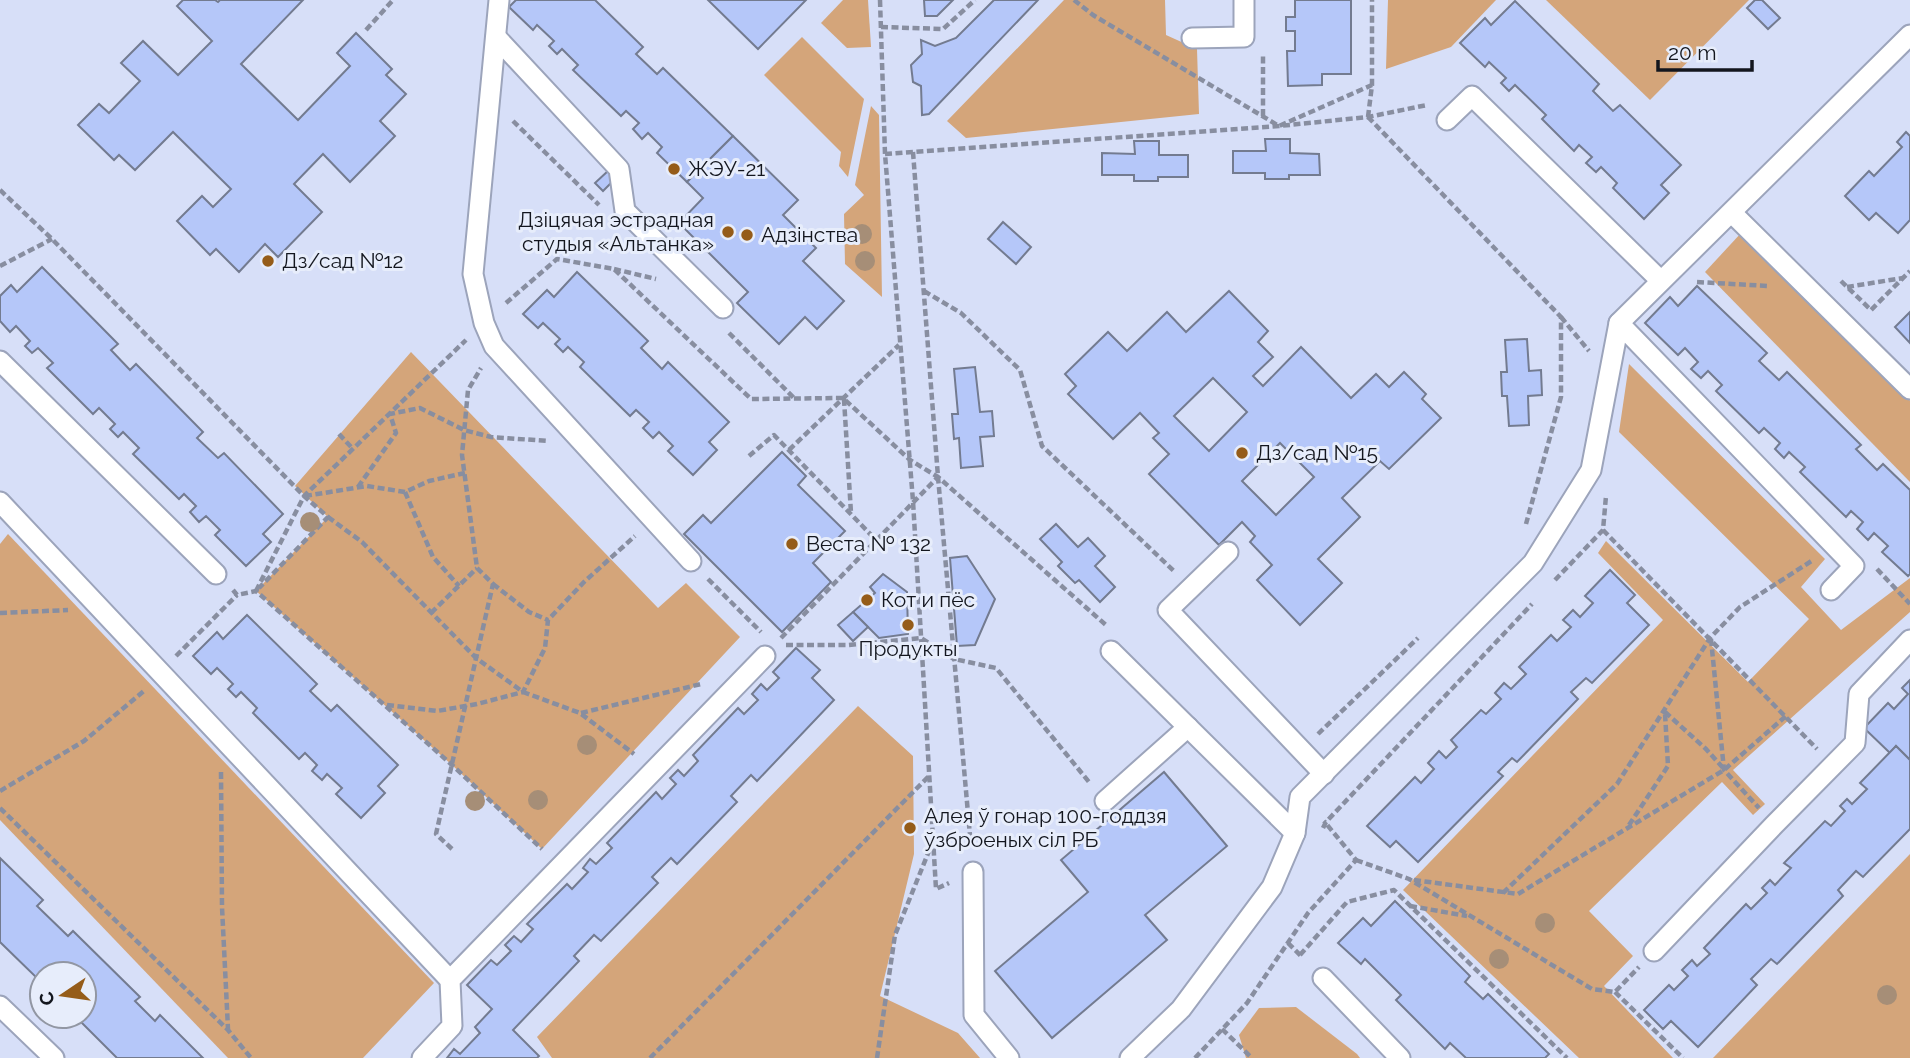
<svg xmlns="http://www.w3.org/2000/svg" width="1910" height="1058" viewBox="0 0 1910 1058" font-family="Raleway,sans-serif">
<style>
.green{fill:#d4a57a}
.building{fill:#b5c7f9;stroke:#737b90;stroke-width:2;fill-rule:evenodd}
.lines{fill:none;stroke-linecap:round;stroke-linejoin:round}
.lane-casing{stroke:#9ca4bb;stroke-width:23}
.path{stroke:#888ea0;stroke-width:4.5;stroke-dasharray:7 3.5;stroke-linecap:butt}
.lane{stroke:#fff;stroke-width:19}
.tree{fill:#a68e77}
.poi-dot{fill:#955c19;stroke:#e7edfb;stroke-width:2.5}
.labels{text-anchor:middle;stroke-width:6;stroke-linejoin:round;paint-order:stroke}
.poi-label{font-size:21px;fill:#13161e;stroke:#e7edfb;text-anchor:start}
</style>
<rect width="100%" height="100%" fill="#d7dff8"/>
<g class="green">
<polygon points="843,0 868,0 871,47 847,48 821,23"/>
<polygon points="1064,0 1165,0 1166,35 1197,49 1199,114 966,138 947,121"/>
<polygon points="1388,0 1496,0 1451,47 1386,69"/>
<polygon points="1546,0 1749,0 1650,100"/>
<polygon points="802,37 864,99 848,177 839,166 841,152 764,75"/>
<polygon points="871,106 879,115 882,297 845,264 844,214 864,195 855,185"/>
<polygon points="1742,232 1908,394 1910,401 1910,482 1705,272"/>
<polygon points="411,352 658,608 686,583 740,637 542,849 452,765 256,591 328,517 295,486"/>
<polygon points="1629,364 1825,559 1801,587 1841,630 1910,578 1910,612 1733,770 1765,804 1753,815 1722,782 1589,911 1633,956 1604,986 1673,1058 1579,1058 1403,890 1663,620 1598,553 1606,541 1748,682 1809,619 1619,432"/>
<polygon points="8,534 434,983 363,1058 228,1058 0,820 0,544"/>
<polygon points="858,706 913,756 914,854 880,996 958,1033 980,1058 552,1058 537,1037"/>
<polygon points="1910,854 1910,1058 1713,1058"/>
<polygon points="1296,1007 1357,1054 1360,1058 1246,1058 1239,1035 1259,1008"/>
</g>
<g class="building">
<polygon points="183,0 215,0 218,2 220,0 303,0 241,64 298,120 350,66 337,53 356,33 392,69 386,75 406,94 380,121 395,136 350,182 323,154 294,184 322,212 278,257 265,244 239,272 216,249 210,255 177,221 202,196 213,207 231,189 173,132 135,170 119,155 114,160 78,125 99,104 109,113 140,81 121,63 143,41 178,75 212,41 177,6"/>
<polygon points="516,0 595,0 643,47 636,54 657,74 663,68 733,136 687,182 657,153 662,147 648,133 642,139 633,129 639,123 626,111 621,116 573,70 578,65 562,49 557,54 549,46 554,41 537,25 533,30 509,7"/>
<polygon points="708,0 806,0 758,49"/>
<polygon points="924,0 953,0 937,16 925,16"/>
<polygon points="994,0 1038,0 929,114 922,115 921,86 913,82 911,65 922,54 921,40 935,46 956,38"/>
<polygon points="1295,0 1351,0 1351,74 1322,74 1322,85 1288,86 1287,51 1295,51 1295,31 1286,31 1286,17 1295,17"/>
<polygon points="1755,0 1762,0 1780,18 1768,29 1747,8"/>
<polygon points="1515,1 1599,84 1593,91 1613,111 1620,105 1681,165 1661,185 1669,193 1644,219 1613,188 1617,183 1601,167 1596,172 1586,163 1592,157 1579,145 1574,151 1542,119 1546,115 1515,85 1509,91 1501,83 1506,78 1489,62 1485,67 1460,43 1485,18 1491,25"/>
<polygon points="1906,132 1910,136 1910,220 1898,233 1876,213 1869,220 1845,196 1869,171 1874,176 1902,147 1897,142"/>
<polygon points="733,136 798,200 783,215 816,248 803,261 844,301 817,329 805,317 779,344 737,303 748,292 679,223 703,198 687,182"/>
<polygon points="1265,139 1290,139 1290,153 1319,154 1320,175 1289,175 1289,179 1265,179 1265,173 1233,173 1233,151 1266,151"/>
<polygon points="1134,141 1159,141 1159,155 1188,155 1188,177 1158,177 1158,181 1134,181 1134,175 1102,175 1102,153 1135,154"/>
<polygon points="609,170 616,178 603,191 595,183"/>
<polygon points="1003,222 1031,247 1016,264 988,239"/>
<polygon points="42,267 118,344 111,350 130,370 136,364 203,432 197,438 218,458 224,453 283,514 263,534 271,542 246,566 215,535 220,530 206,516 199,522 190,512 196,506 184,494 179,499 133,454 139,448 123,432 118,437 110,429 115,424 99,408 93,414 47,368 53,363 38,348 32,353 25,346 30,341 16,326 10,332 0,321 0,296 11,285 17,292"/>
<polygon points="577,272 648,341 641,348 662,369 668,362 729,422 709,442 717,450 693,475 668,451 673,446 659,432 653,438 643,428 649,422 636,410 630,416 580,367 584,362 568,347 563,352 555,344 560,339 543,323 538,328 523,314 547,290 554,297"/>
<polygon points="1697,286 1767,353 1759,361 1779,380 1787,372 1861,445 1856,449 1877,470 1883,464 1910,490 1910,574 1908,576 1882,552 1888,546 1874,533 1868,540 1857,529 1863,522 1851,511 1846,517 1800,472 1805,467 1789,452 1784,458 1775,449 1780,443 1764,428 1759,433 1716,391 1722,385 1708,371 1701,378 1691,369 1698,362 1685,348 1678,355 1645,323 1670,297 1678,306"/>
<path d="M1229,291L1268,331L1258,342L1273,357L1253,376L1263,386L1301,347L1351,398L1376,374L1389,387L1404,372L1426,394L1422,399L1441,418L1389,469L1380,461L1342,498L1360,517L1318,559L1342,583L1300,625L1257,580L1272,565L1250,542L1255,536L1242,522L1219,545L1149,474L1169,454L1153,438L1159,433L1140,413L1113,439L1068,394L1076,386L1065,374L1108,332L1127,351L1167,312L1186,332ZM1213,378L1247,412L1209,451L1174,416ZM1280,443L1314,477L1276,515L1242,481Z"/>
<polygon points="1910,312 1910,343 1895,327"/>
<polygon points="1527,339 1529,371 1541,370 1542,395 1528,396 1529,425 1509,426 1507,396 1502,396 1501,372 1507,372 1505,340"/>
<polygon points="975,367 980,412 992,411 994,436 980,437 983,466 961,468 959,438 954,439 952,414 958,414 954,369"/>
<polygon points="782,452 806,476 798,485 845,531 813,563 831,582 782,632 684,534 703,515 711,523"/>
<polygon points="1056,524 1078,547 1088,538 1105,556 1095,566 1115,587 1100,602 1079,580 1075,583 1058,566 1062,562 1040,539"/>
<polygon points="967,556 995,599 975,645 957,646 950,558"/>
<polygon points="1610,570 1635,595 1627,603 1649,625 1592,683 1586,678 1571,692 1578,699 1517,762 1512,758 1498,772 1503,776 1418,862 1396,841 1390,847 1367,826 1415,777 1421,783 1434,769 1428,763 1439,751 1446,758 1457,747 1451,740 1481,710 1486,714 1501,699 1495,693 1504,683 1511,689 1526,674 1519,667 1551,635 1557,641 1571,627 1563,620 1573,610 1580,617 1593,603 1585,596"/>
<polygon points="883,574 907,592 908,634 879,638 853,612 875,593 870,587"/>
<polygon points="853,612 868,627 853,641 838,625"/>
<polygon points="247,615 317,684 310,691 331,711 337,705 398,765 378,786 385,793 361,818 336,794 342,788 327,774 322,780 312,771 317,765 305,753 299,759 253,713 257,708 241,692 236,697 228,689 233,684 217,668 211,674 193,656 217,632 223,639"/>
<polygon points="796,648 820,670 812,678 834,700 757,781 751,775 731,796 737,802 677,864 671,858 652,877 658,883 601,941 594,935 574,956 579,961 513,1030 539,1056 537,1058 447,1058 454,1049 460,1054 480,1033 475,1027 492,1009 467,985 491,960 497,965 511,951 505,945 514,936 521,942 533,929 527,924 567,884 572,889 588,872 583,868 590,859 596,864 612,848 607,843 656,792 662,799 676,784 670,778 678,770 684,776 698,761 693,755 738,708 744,714 758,700 752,694 761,684 767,690 779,678 773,672"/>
<polygon points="1910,680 1910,760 1896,746 1890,753 1864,728 1888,703 1894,709 1908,694 1902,688"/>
<polygon points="1896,746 1910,760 1910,829 1863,877 1856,871 1838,890 1843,896 1777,964 1771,959 1751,979 1757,985 1698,1047 1671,1021 1663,1029 1644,1010 1669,985 1674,990 1688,976 1682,970 1692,960 1697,966 1710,954 1704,948 1746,904 1751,909 1767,893 1762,888 1770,880 1775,885 1791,868 1784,863 1825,821 1831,826 1845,811 1840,806 1847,799 1852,804 1867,789 1860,783"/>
<polygon points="1164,772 1227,846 1145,915 1167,940 1052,1038 995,971 1088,892 1061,860"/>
<polygon points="0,858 43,900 37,906 68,936 73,931 140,997 135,1001 155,1021 160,1015 203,1058 117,1058 81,1022 85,1018 83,1016 84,974 42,974 42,983 0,942"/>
<polygon points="1395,901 1470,976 1465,982 1483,999 1488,994 1549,1054 1545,1058 1466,1058 1450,1043 1445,1049 1396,1000 1401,995 1365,959 1361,964 1338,943 1363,918 1371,926"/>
</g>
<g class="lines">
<defs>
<g id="lane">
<polyline points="499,0 473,274 484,323 494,346 691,561"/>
<polyline points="496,37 619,169 625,211 723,308"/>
<polyline points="1192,38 1244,37 1244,0"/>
<polyline points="1447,120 1472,96 1660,280"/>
<polyline points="1732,213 1910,389"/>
<polyline points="1619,323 1854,566 1831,590"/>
<polyline points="0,361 216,574"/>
<polyline points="0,502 450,980"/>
<polyline points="1228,552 1168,610 1324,774"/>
<polyline points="1111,651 1295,833"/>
<polyline points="1105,801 1188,727"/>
<polyline points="973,872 974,1015 1009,1058"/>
<polyline points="1654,951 1774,825 1855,743 1859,694 1910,640"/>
<polyline points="1323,978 1400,1058"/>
<polyline points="0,1006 54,1058"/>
<polyline points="422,1058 452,1026 450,980 765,656"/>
<polyline points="1130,1058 1181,1009 1272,887 1295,833 1300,797 1533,563 1591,470 1619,323 1910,35"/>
</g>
</defs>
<use href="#lane" class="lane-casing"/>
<g class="path">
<polyline points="880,0 885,154 913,501 936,889 949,883"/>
<polyline points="1074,0 1093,15 1279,126 1372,85"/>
<polyline points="881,27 943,29 975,0"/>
<polyline points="366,30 393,0"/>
<polyline points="1263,116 1263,54"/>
<polyline points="1368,117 1561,317 1561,397 1526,524"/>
<polyline points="1368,117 1372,85 1372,0"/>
<polyline points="513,121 599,205"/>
<polyline points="913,152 938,477 971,847"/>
<polyline points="885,154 1279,126 1368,117 1427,105"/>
<polyline points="0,190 52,239 304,496 328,517 259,588"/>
<polyline points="0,266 52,239"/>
<polyline points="614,269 656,279"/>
<polyline points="1841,281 1871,310 1910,271"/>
<polyline points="1697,282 1768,286"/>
<polyline points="1847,287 1903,278"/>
<polyline points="924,291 961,313 1020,370 1042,446 1175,572"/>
<polyline points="506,303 557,259 614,269 751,399 843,398 910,460 938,477"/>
<polyline points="1561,317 1589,351"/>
<polyline points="729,333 794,398"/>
<polyline points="844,399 851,513"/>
<polyline points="339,434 353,449"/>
<polyline points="789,450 899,345"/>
<polyline points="749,456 774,435 876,540"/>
<polyline points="358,487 396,433 390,414 420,408 464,430 491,437 548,441"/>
<polyline points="405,492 433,557 459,586"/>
<polyline points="305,496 367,486 405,492 429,481 465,473"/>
<polyline points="328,517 362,542 476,658 523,692 580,713 634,754"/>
<polyline points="1603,530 1817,749"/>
<polyline points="1877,569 1910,604"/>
<polyline points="708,579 761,632"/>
<polyline points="1555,580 1603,530 1606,496"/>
<polyline points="493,584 529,612 548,620"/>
<polyline points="233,590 237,595 256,591 452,765 542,849"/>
<polyline points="256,591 304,496 466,340"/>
<polyline points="0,613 68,610"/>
<polyline points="431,613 477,568"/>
<polyline points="781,638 938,477 1107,626"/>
<polyline points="1711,639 1724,770 1759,808"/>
<polyline points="786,645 848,645 921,638 954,659 996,668 1089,782"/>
<polyline points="176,656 237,595"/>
<polyline points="387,705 437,711 477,704 523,692 545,648 548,620 584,582 635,536"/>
<polyline points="1665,712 1706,749 1724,769"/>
<polyline points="581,713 701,684"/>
<polyline points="1318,734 1418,638"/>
<polyline points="221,772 222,907 228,1029"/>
<polyline points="0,791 84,741 145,690"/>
<polyline points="0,808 228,1030 251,1058"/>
<polyline points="1629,825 1668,766 1665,713"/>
<polyline points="1323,828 1326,822 1532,604"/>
<polyline points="452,849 436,834 493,584 477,568 462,455 468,390 481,368"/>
<polyline points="1356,860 1409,879 1592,989 1615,992 1639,967"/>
<polyline points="1414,880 1518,894 1724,770 1786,716"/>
<polyline points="1503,893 1617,784 1710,638 1740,607 1813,560"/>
<polyline points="1410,906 1467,916"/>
<polyline points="1288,943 1302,957"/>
<polyline points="1300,955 1347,902 1394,890 1567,1058"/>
<polyline points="1615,992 1683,1058"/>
<polyline points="1222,1029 1252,1058"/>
<polyline points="650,1058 929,776"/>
<polyline points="877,1058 895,935 931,846"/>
<polyline points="1195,1058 1247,1003 1308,913 1356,860 1324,821"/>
</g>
<use href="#lane" class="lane"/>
</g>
<g class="tree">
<circle cx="862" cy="234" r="10"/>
<circle cx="865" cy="261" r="10"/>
<circle cx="310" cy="522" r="10"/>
<circle cx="587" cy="745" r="10"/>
<circle cx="538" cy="800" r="10"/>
<circle cx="475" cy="801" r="10"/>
<circle cx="1545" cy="923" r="10"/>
<circle cx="1499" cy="959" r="10"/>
<circle cx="1887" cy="995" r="10"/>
</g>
<g class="poi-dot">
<circle cx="674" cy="169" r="7"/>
<circle cx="728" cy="232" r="7"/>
<circle cx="747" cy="235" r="7"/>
<circle cx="268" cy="261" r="7"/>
<circle cx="1242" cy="453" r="7"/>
<circle cx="792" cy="544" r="7"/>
<circle cx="867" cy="600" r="7"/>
<circle cx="908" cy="625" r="7"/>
<circle cx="910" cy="828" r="7"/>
</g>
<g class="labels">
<g class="poi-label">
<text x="688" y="176">ЖЭУ-21</text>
<text x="714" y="227" text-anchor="end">Дзіцячая эстрадная<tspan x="714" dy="24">студыя «Альтанка»</tspan></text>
<text x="761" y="242">Адзінства</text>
<text x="282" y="268">Дз/сад №12</text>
<text x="1256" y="460">Дз/сад №15</text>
<text x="806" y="551">Веста № 132</text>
<text x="881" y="607">Кот и пёс</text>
<text x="908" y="656" text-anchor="middle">Продукты</text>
<text x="924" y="823">Алея ў гонар 100-годдзя<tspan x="924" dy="24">ўзброеных сіл РБ</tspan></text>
</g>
</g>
<g transform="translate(63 995) rotate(257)"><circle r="33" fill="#e7edfb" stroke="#9297a3" stroke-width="2"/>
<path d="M0-5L12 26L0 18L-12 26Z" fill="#955c19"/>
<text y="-10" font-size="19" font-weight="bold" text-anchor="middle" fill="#13161e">С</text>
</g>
<path d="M1658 60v10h94v-10" fill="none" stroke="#13161e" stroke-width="3.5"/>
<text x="1668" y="60" font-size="21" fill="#13161e" stroke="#e7edfb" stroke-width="5" paint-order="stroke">20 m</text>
</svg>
